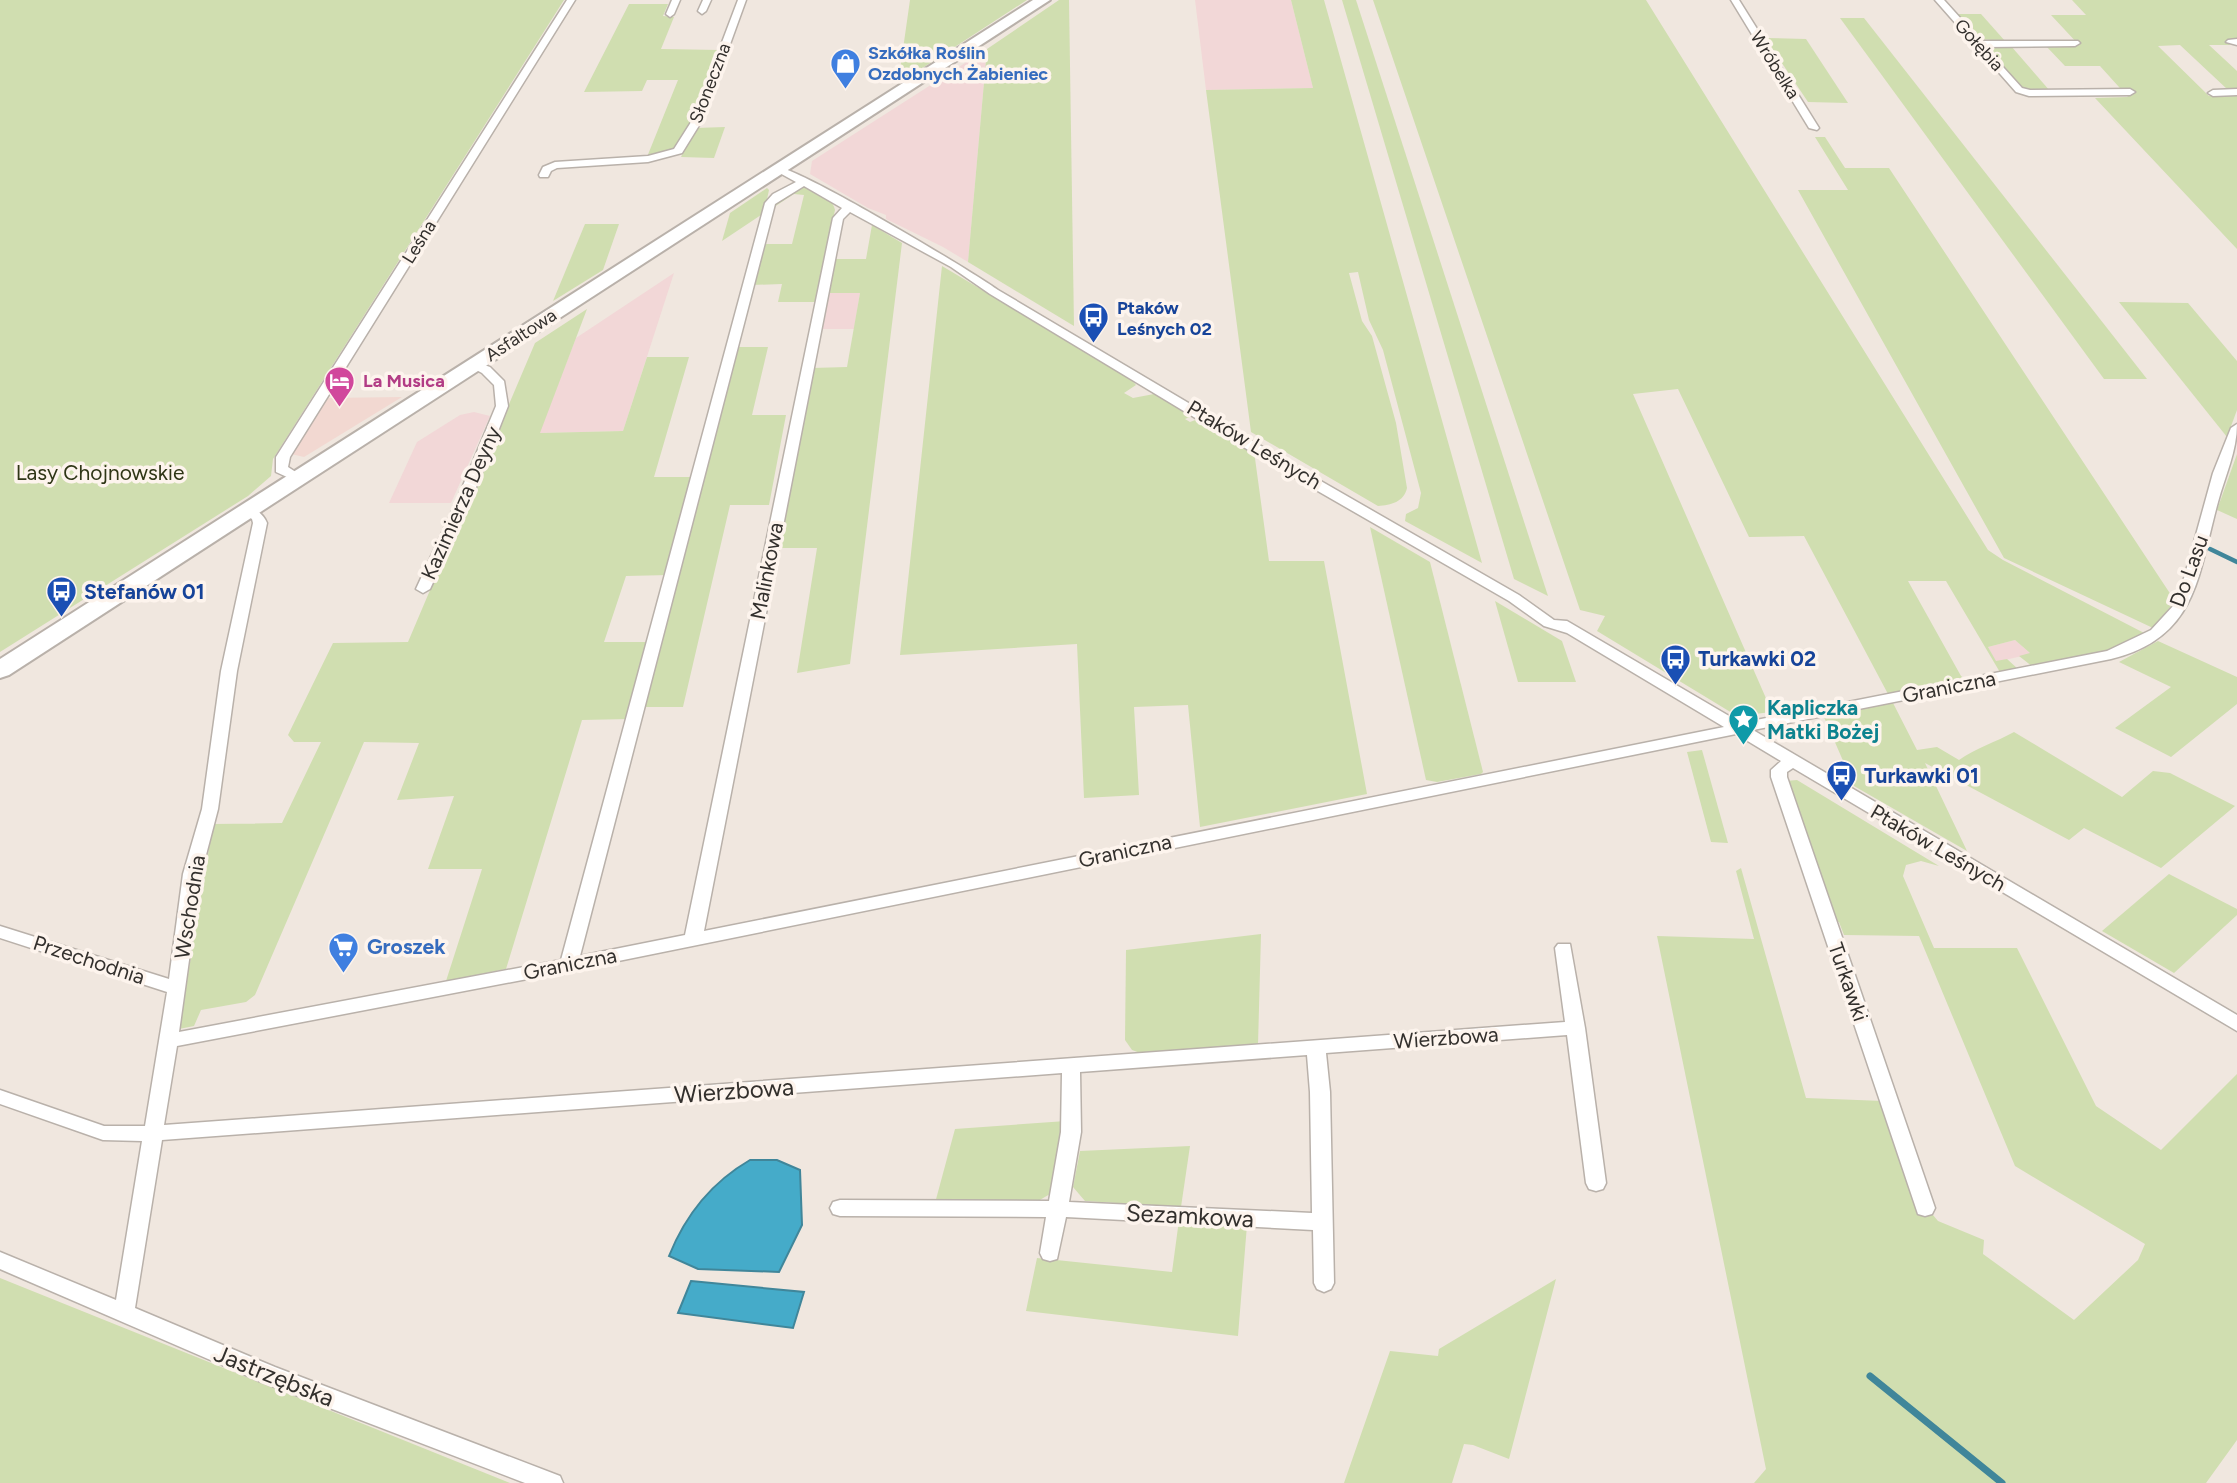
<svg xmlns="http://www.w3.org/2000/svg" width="2237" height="1483" viewBox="0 0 2237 1483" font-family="Figtree,sans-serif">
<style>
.commercial{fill:#f2d8d1}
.industrial{fill:#f2d7d7}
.green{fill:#d0deb0}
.water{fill:#45abc9;stroke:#40869a;stroke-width:2}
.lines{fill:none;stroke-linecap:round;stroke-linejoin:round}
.stream-far1{stroke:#40869a;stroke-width:4.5}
.stream{stroke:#40869a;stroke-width:7}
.street-casing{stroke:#b9b1aa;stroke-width:3}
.primary-casing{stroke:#b9b1aa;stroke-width:4}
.street{fill:#fff;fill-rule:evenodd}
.primary{fill:#fff;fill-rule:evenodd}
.labels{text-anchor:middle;stroke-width:7;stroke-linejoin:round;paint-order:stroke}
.far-street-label{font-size:18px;fill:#33302d;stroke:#fdf4ed}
.far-shop-label{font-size:18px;font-weight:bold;fill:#366cbe;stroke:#fdf4ed;text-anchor:start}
.far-transit-label{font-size:18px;font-weight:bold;fill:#164399;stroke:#fdf4ed;text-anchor:start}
.far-hotel-label{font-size:18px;font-weight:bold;fill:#b23c85;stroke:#fdf4ed;text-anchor:start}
.street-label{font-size:21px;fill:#33302d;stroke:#fdf4ed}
.park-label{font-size:21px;fill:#2f3616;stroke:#fdf4ed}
.transit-label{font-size:21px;font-weight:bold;fill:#164399;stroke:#fdf4ed;text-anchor:start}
.culture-label{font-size:21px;font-weight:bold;fill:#0d838f;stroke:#fdf4ed;text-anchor:start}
.shop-label{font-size:21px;font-weight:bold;fill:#366cbe;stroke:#fdf4ed;text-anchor:start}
.near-street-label{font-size:24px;fill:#33302d;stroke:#fdf4ed}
</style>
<rect width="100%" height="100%" fill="#f0e7df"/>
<polygon class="commercial" points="402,397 304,457 291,454 326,398"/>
<g class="industrial">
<polygon points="1195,0 1291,0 1313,88 1206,90"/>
<polygon points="987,49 968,262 943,247 886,219 886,215 868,208 810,174 812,161"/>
<polygon points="674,273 623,431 539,433 576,338"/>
<polygon points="828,293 860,293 854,329 820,329"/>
<polygon points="474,412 490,416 451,503 389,503 417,442 460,415"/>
<polygon points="2015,640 2031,654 1996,662 1988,647"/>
</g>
<g class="green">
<polygon points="0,0 564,0 273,459 271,476 248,496 0,652"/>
<polygon points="910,0 1027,0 898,84"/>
<polygon points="1059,0 1069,0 1074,326 968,262 987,49"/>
<path d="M1291,0H1324L1482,563L1405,521L1406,514L1418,508L1421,493L1383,350L1369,320L1358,272L1349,273L1362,321L1372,336L1396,423L1407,488C1404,502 1391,505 1378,506L1251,432L1206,90L1313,88Z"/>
<polygon points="1342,0 1356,0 1548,596 1514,579"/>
<polygon points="1373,0 1646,0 1988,550 2003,560 2148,635 2119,649 2033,667 2019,656 2030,653 2015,640 1988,647 1996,661 2007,659 2018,669 2001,674 1946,581 1908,581 1961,676 1966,680 1888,694 1804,536 1749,537 1678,389 1633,394 1772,712 1737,716 1597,631 1605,616 1580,610"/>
<polygon points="2072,0 2237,0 2237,39 2226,40 2230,45 2209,45 2237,71 2237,89 2227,89 2180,45 2158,46 2209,96 2237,96 2237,249 2095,98 2128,97 2100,66 2065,66 2046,46 2079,45 2051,15 2086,15"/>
<polygon points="629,4 668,4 663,16 674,17 661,49 720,50 693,123 677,148 647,157 678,80 647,80 642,91 584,92"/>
<polygon points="1957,14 1981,14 2005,41 1978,39"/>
<polygon points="1840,18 1864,18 2147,379 2104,379"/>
<polygon points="1765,38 1806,39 1848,103 1808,102"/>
<polygon points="1991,46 2011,46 2050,91 2022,89 1987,48"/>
<polygon points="725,127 714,158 681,157 696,128"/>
<polygon points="1815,137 1825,137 1845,168 1889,168 2175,601 2153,628 2004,558 1798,190 1848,190"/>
<path d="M805,187C816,189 833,198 835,210L815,302H778L782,284L751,285L761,244H792L804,195L794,194L771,209L772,204L797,189Z"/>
<polygon points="767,188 769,190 764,213 722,241 730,213"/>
<polygon points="585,224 619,224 603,270 553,301"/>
<polygon points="872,225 902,243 850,664 797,673 817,548 777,548 812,368 847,367 860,293 828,293 835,259 866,259"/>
<polygon points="942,266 1130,378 1136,385 1124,393 1133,398 1154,394 1192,416 1185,419 1190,422 1198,419 1215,432 1218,431 1254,451 1269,561 1324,561 1367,794 1200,827 1188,705 1134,707 1139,795 1084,798 1077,644 900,655"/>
<polygon points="2119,302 2188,303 2237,361 2237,410 2227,437"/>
<polygon points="587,309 540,433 623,431 647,357 689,357 654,477 694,477 669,575 626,576 604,642 650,642 629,719 582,720 506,969 446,981 482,869 428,869 454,796 397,800 419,743 364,742 255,995 246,1002 201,1010 194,1026 179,1029 213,824 282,823 321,742 294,742 288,735 333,643 408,642 535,343"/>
<polygon points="735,347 768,347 752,415 786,415 769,505 730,505 683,707 643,707"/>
<polygon points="2237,454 2237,519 2217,510"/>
<polygon points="1370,527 1430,562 1483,772 1481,774 1437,782 1426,780"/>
<polygon points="1495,601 1562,641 1576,682 1518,682"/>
<polygon points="2158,641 2237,677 2237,704 2171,757 2115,728 2171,687 2119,662"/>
<path d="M1893,703L1917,750L1937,747L1959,760C1976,748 1996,742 2014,732L2122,797L2153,771L2170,773L2235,806L2161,868L2084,828L2069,840L1925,763L1967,851L1854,786L1824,717Z"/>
<polygon points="1702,750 1728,843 1711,842 1687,752"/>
<polygon points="1797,780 1939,866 1921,861 1906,865 1903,876 1934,948 2017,948 2096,1106 2161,1150 2237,1074 2237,1440 2206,1483 1754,1483 1766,1469 1657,936 1754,939 1736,871 1741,868 1806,1098 1883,1101 1922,1214 1933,1215 1938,1221 1984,1240 1983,1254 2074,1320 2138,1260 2145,1244 2015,1166 1919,936 1844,935 1839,922 1835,922 1786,781"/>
<polygon points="2169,874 2237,909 2237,915 2174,973 2102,931"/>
<polygon points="1261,934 1258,1045 1143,1054 1132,1050 1125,1040 1126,950"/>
<polygon points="1066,1121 1050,1194 1033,1204 935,1203 955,1129"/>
<polygon points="1190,1146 1181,1207 1085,1201 1073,1187 1080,1151"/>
<polygon points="1179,1220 1247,1225 1238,1336 1026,1311 1037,1258 1172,1272"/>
<polygon points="0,1278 510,1483 0,1483"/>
<polygon points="1556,1279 1509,1459 1473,1445 1464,1444 1452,1483 1344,1483 1390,1351 1438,1356 1439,1349"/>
</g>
<g class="water">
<path d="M750,1160H777L800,1170L802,1225L779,1272L698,1269L669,1256C685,1216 712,1182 750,1160Z"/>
<polygon points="691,1281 804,1292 793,1328 678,1313"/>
</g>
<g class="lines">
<polyline class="stream-far1" points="2210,549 2237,562"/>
<polyline class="stream" points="1870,1376 2002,1483"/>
<defs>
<g id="street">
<polygon points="567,0 575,0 290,457 288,467 305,478 298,482 276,472 276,457"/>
<polygon points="672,0 680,0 674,14 670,17 666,14"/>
<polygon points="703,0 711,0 706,11 702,14 698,11"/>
<polygon points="738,0 746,0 703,119 682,153 648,162 557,168 551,171 548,177 540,177 539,175 543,167 555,162 648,156 674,149 693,119"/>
<polygon points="1731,0 1739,0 1819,128 1817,130 1809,128"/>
<polygon points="1935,0 1944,0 1981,41 2078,41 2080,43 2075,46 1985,47 2022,88 2030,90 2130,89 2135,92 2130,95 2029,96 2016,92"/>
<polygon points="2237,39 2237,45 2226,42 2228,40"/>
<polygon points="2237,89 2237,95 2213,96 2208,93 2213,90"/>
<path d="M776,167C795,165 970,270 998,290L1293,465L1519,595L1554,620L1567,621L1741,723L2107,651L2151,630L2174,605L2183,582L2213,473L2231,428L2237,424C2237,451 2225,476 2218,502C2198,574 2198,638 2111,659L1753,730L2237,1015V1031L1793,768L1787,772V777L1935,1208L1932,1214L1925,1216L1918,1214L1771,777V770L1781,761L1736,734L569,971L177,1046L164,1125L1565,1022L1555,948L1558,944H1570L1585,1028L1606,1183L1603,1189L1596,1191L1589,1189L1586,1183L1567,1035L1326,1053L1330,1092L1334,1283L1331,1289L1324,1292L1317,1289L1314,1283L1313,1230L1066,1217L1057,1259L1050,1261L1043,1259L1040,1253L1046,1217L840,1216L833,1214L830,1208L833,1202L840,1200L1049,1201L1061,1132L1062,1073L162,1140L135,1308L275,1367L560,1476L563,1483H525L259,1381L0,1269V1252L116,1300L142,1141L103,1140L0,1104V1090L104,1126H145L167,992L0,938V926L169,979L183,874L202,809L221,671L253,523L252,519L239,511L241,508C252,505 263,513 267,523L237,671L218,809L201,874L179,1032L561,960L765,203L773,194L796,182L776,171ZM804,186L842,208L833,218L685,935L580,956L775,204ZM850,212L951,267L990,294L1283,471L1509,601L1544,626L1567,633L1724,727L704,931L843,219ZM1307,1055L1310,1092L1312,1213L1069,1202L1081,1132L1080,1072Z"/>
<polygon points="473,361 490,367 504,381 508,406 471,500 430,589 423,593 416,589 457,500 496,406 494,385 482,373 467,365"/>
</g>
<polygon id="primary" points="1033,0 1050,0 9,675 0,678 0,659"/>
</defs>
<use href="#street" class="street-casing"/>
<use href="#primary" class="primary-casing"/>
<use href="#street" class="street"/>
<use href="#primary" class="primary"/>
</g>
<defs>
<symbol id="shop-pin" viewBox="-11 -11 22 30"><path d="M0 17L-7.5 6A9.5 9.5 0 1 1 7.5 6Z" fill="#3f7fe0" stroke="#fdf4ed"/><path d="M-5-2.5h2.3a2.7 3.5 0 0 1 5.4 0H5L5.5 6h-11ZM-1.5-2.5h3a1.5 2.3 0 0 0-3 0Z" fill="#fff"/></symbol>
<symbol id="bus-pin" viewBox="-11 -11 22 30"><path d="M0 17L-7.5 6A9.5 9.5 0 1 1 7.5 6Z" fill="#1a4fb4" stroke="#fdf4ed"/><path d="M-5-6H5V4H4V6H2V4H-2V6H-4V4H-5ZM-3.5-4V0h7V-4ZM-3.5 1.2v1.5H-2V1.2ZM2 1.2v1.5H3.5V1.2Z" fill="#fff"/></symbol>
<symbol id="hotel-pin" viewBox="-11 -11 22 30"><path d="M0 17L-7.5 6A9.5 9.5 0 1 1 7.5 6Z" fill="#d1479c" stroke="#fdf4ed"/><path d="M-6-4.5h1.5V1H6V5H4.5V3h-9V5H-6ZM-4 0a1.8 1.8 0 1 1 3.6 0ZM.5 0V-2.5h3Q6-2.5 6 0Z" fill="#fff"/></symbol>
<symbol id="sight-pin" viewBox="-11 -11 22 30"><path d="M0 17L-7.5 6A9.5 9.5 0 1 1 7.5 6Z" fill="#0f9aa8" stroke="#fdf4ed"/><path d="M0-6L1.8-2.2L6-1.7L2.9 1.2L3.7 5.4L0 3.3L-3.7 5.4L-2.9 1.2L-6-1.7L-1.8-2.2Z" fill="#fff"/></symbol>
<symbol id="supermarket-pin" viewBox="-11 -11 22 30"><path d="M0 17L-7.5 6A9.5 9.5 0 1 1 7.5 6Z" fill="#3f7fe0" stroke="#fdf4ed"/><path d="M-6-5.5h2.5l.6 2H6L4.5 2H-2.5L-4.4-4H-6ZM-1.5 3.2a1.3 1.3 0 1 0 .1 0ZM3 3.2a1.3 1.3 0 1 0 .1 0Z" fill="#fff"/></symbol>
</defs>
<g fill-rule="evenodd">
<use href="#shop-pin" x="828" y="46" width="35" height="47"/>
<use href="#bus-pin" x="1076" y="300" width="35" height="47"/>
<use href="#hotel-pin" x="322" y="364" width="35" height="47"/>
<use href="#bus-pin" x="44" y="574" width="35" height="47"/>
<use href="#bus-pin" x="1658" y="642" width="35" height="47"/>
<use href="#sight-pin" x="1726" y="702" width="35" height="47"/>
<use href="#bus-pin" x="1824" y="758" width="35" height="47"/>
<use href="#supermarket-pin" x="326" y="930" width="35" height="47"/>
</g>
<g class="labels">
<g class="far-street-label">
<text transform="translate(1979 45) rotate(48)" y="6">Gołębia</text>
<text transform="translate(1775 65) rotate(58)" y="6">Wróbelka</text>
<text transform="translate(710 83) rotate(-69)" y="6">Słoneczna</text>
<text transform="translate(419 242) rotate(-58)" y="6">Leśna</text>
<text transform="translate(521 335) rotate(-33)" y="6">Asfaltowa</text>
</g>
<g class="far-shop-label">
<text x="868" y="59">Szkółka Roślin<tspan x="868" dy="21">Ozdobnych Żabieniec</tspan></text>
</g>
<g class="far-transit-label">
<text x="1117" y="314">Ptaków<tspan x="1117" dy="21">Leśnych 02</tspan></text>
</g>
<g class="far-hotel-label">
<text x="363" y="387">La Musica</text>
</g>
<g class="street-label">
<text transform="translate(1254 445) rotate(31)" y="7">Ptaków Leśnych</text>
<text transform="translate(461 503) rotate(-66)" y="7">Kazimierza Deyny</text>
<text transform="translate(767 571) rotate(-79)" y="7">Malinkowa</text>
<text transform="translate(2189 571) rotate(-70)" y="7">Do Lasu</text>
<text transform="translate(1949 687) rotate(-11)" y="7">Graniczna</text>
<text transform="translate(1938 848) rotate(30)" y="7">Ptaków Leśnych</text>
<text transform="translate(1125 851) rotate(-12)" y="7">Graniczna</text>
<text transform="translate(190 907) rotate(-81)" y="7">Wschodnia</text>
<text transform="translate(89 960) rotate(18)" y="7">Przechodnia</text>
<text transform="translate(570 964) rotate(-11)" y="7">Graniczna</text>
<text transform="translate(1848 982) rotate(71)" y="7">Turkawki</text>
<text transform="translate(1446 1038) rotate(-4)" y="7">Wierzbowa</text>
</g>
<g class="park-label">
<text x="100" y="480">Lasy Chojnowskie</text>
</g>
<g class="transit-label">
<text x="84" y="599">Stefanów 01</text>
<text x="1698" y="666">Turkawki 02</text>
<text x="1864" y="783">Turkawki 01</text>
</g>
<g class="culture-label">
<text x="1767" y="715">Kapliczka<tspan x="1767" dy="24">Matki Bożej</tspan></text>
</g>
<g class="shop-label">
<text x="367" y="954">Groszek</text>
</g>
<g class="near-street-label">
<text transform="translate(734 1091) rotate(-4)" y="8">Wierzbowa</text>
<text transform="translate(1190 1216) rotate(3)" y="8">Sezamkowa</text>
<text transform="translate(274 1376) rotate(22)" y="8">Jastrzębska</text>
</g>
</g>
</svg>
